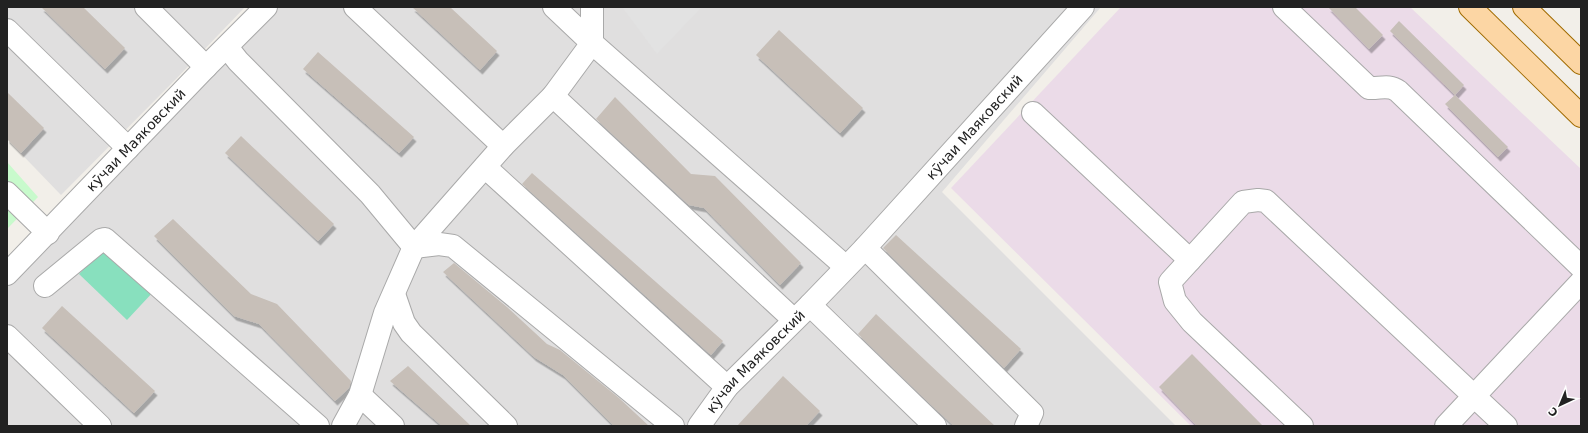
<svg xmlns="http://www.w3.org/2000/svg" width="1588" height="433" viewBox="0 0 1588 433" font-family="'DejaVu Sans',sans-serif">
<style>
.residential{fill:#e0dfdf}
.industrial{fill:#ebdbe8}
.park{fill:#c8facc}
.pitch{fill:#88e0be}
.parking{fill:#e2e2e2}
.building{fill:#c7bfb8;filter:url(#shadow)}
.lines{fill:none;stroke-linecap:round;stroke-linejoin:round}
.minor-casing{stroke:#a9a9a9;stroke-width:24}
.major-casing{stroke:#a06b00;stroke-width:24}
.minor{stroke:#fff;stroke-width:22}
.major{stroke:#fcd6a4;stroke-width:22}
.labels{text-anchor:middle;stroke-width:3;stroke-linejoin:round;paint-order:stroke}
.street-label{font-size:14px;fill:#222;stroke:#fff}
</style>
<defs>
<filter id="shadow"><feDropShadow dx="2.5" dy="4.5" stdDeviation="0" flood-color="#0004"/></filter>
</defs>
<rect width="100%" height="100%" fill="#f2efe9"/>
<g class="residential">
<polygon points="7,7 245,7 175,80 61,195 7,139"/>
<polygon points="277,7 1101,7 942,192 1176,426 7,426 7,287"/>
</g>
<polygon class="industrial" points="1121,7 1410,7 1581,169 1581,426 1191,426 951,188"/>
<polygon class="park" points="7,162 38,197 7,229"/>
<polygon class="pitch" points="106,245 154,291 127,320 79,274"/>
<polygon class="parking" points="622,7 702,7 657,54"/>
<g class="building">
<polygon points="41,7 83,7 125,48 105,69"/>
<polygon points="412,7 450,7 497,51 480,70"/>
<polygon points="1328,7 1355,7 1383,35 1369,49"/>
<polygon points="1399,21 1464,85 1455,95 1390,31"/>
<polygon points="779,30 863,108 840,133 756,55"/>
<polygon points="318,52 414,137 399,153 303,69"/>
<polygon points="7,92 44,128 21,153 7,139"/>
<polygon points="1455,95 1508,147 1498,157 1445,104"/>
<polygon points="615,97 691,174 715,176 801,263 780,285 704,208 689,205 596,119"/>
<polygon points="241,136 334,224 318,241 225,153"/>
<polygon points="532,173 723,341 711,355 522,184"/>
<polygon points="173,219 251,294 277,304 351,381 349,388 335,401 259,324 234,316 154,236"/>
<polygon points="896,235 1021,349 1004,368 883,248"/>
<polygon points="454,263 507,307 547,344 560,350 619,398 649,426 614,426 563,375 534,357 443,272"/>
<polygon points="62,306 155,391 134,413 42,328"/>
<polygon points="876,314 995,426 954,426 928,402 858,334"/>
<polygon points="1192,354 1263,426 1197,426 1159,387"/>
<polygon points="408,366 471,426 442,426 390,381"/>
<polygon points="783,376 820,411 806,426 737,426"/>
</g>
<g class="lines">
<defs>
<g id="minor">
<polyline points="146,7 206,67"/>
<polyline points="355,7 503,146"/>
<polyline points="554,7 592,43 846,267"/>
<path d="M1284,7L1369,88C1379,89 1389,84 1398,91L1581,267"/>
<polyline points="7,30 128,148"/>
<polyline points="227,47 238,61 370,194 414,247 439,244 453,246 673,426"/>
<polyline points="553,96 794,320"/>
<polyline points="1033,113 1190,260"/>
<polyline points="485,167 727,387"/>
<polyline points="7,193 48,233"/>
<polyline points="865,248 1032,413 1026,426"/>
<path id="s1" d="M7,274L206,67L266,7"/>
<polyline points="45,286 101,240 105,239 318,426"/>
<polyline points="394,294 404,323 411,333 506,426"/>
<polyline points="810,305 935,426"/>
<polyline points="7,336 100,426"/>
<polyline points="360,395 393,426"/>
<polyline points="343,426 360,395 385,313 414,247 503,146 553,96 592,43 592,7"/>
<path id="s2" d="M699,426L727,387L810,305L865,248L1083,7"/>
<polyline points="1302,426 1192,322 1175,301 1170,282 1243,202 1258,200 1266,201 1506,426"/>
<polyline points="1446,426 1581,282"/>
</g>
<g id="major">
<polyline points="1470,7 1581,116"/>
<polyline points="1524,7 1581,63"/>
</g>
</defs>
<use href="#minor" class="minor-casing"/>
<use href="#major" class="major-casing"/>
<use href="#minor" class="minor"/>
<use href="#major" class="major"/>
</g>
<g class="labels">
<g class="street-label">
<text dy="5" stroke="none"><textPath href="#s2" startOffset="407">кӯчаи Маяковский</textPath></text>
<text dy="5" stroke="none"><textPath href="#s1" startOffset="186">кӯчаи Маяковский</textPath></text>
<text dy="5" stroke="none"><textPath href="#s2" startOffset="86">кӯчаи Маяковский</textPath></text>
</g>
</g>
<rect width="1588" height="433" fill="none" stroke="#222222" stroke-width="16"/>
<g transform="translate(1560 405) rotate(224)" stroke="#ffffff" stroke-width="3" paint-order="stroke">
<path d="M0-3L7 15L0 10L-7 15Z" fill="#222222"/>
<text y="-6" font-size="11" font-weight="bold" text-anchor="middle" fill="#222222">С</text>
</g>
</svg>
